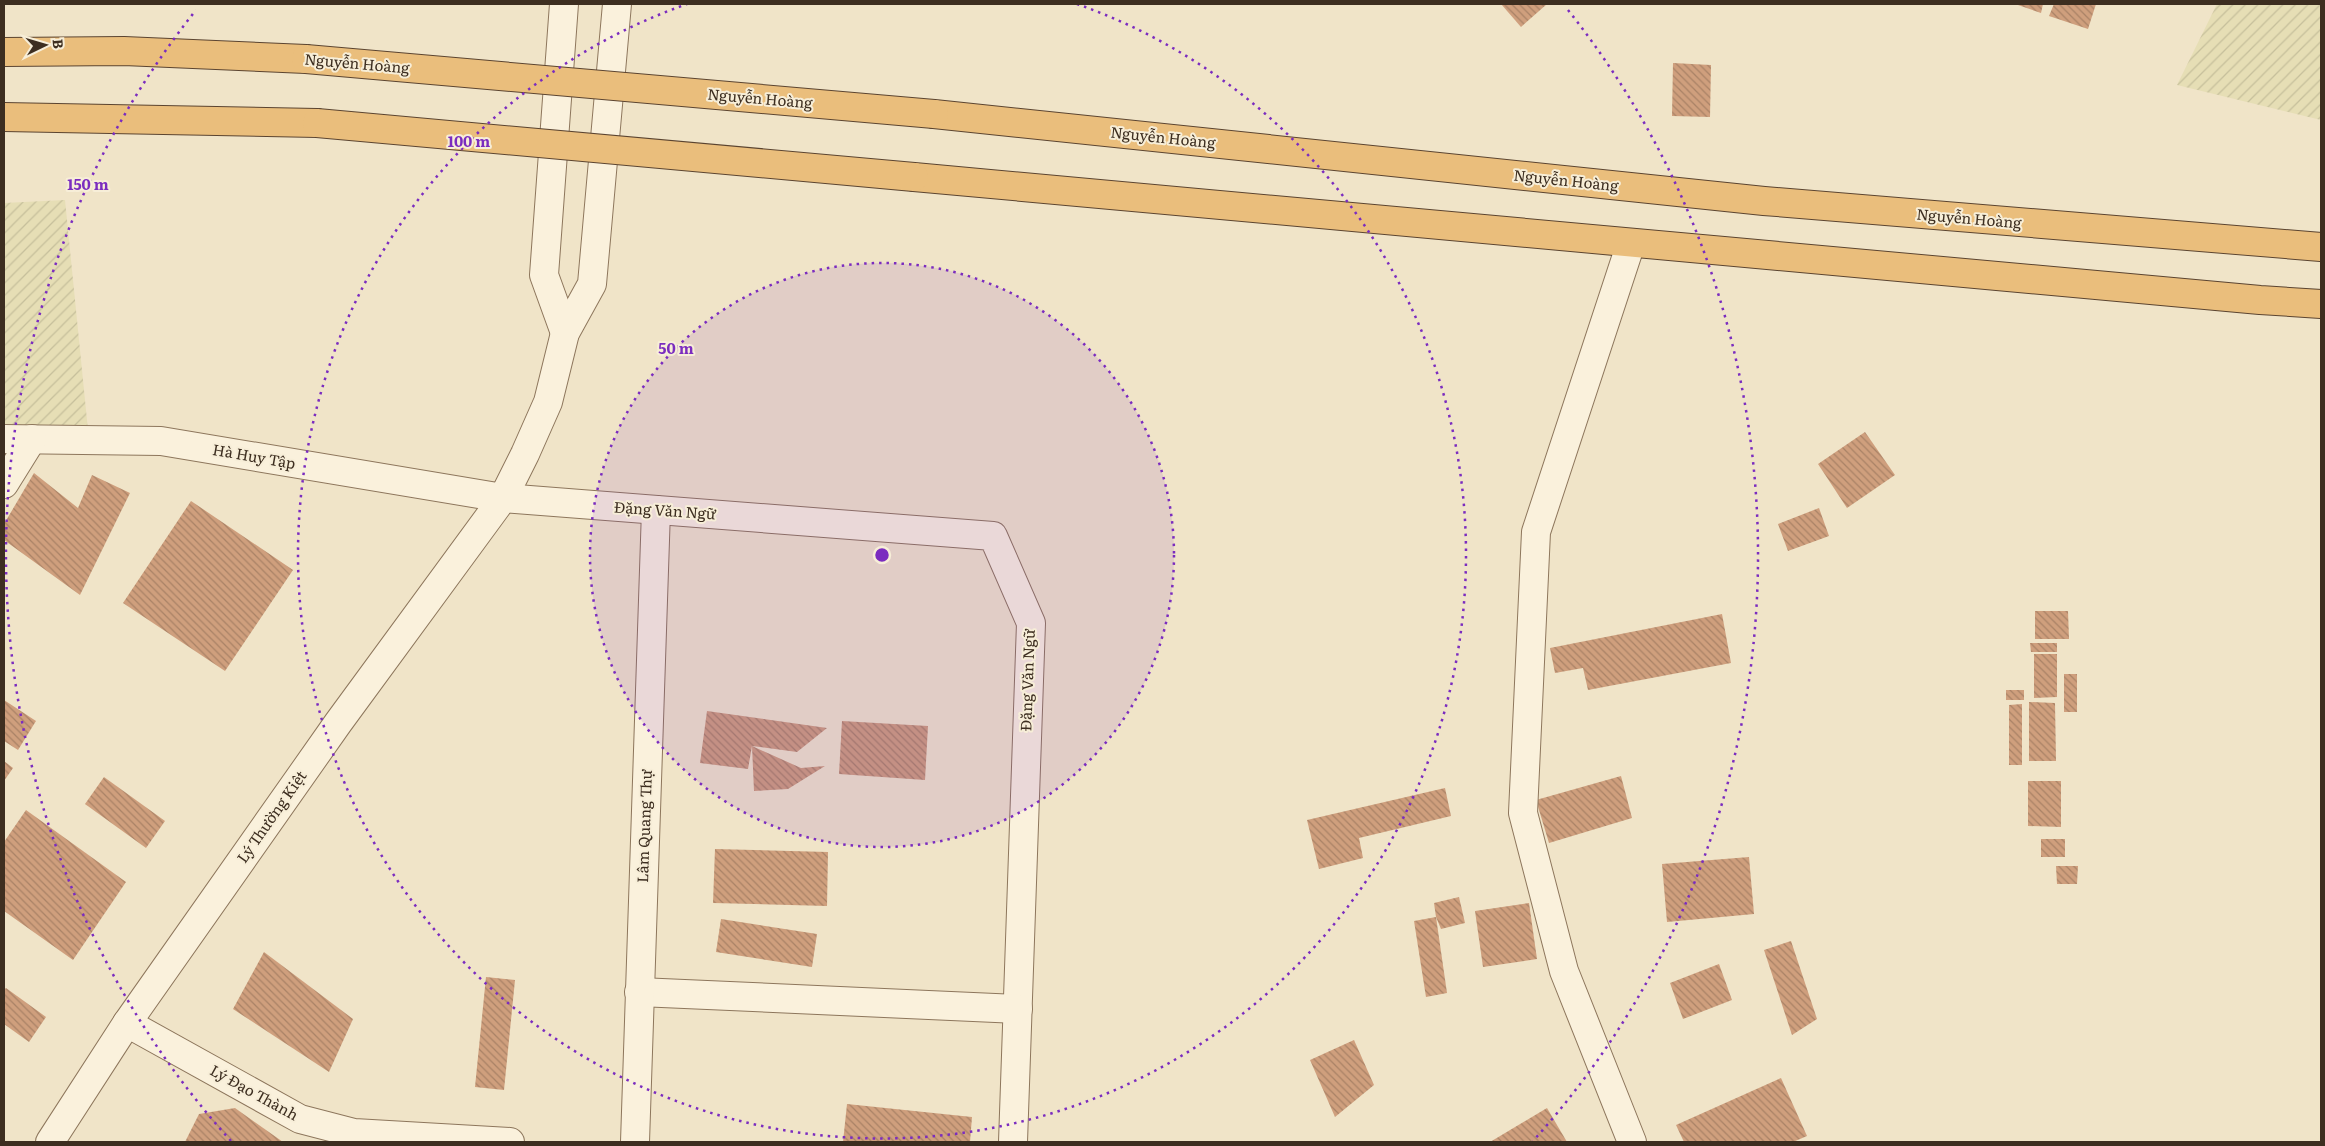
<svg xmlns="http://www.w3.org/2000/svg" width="2325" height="1146" viewBox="0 0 2325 1146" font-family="Literata,serif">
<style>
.farmland{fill:url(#farmland-furrows)}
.building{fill:url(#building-back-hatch)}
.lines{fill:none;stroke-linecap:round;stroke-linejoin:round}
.minor-casing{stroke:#8d765c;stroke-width:30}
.tertiary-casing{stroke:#8d765c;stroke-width:30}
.trunk-casing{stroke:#5b4430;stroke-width:30}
.minor{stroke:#faf1dc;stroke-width:28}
.tertiary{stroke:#faf1dc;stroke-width:28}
.trunk{stroke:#eabe7c;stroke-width:28}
.trunk-bridge-casing{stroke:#5b4430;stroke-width:30;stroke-linecap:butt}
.trunk-bridge{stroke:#eabe7c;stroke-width:28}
.ring{fill:none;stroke:#7b2cbf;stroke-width:2.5;stroke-dasharray:2.5 5}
.labels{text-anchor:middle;stroke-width:4;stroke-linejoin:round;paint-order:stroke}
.street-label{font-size:15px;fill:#3d2e20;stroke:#f7eed8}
.centre{fill:#7b2cbf;stroke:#f7eed8;stroke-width:2.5}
.ring-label{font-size:15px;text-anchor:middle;font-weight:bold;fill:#7b2cbf;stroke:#f7eed8;stroke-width:4;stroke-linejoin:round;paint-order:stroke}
</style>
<defs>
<pattern id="farmland-furrows" width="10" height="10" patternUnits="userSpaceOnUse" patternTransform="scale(1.25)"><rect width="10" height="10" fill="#e6deb5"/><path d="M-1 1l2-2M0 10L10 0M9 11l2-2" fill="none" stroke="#c6bf9b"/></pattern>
<pattern id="building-back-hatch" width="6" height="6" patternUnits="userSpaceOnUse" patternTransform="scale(1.25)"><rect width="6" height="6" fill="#cf9f7d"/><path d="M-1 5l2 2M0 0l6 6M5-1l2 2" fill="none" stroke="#a98266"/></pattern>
</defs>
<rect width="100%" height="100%" fill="#f0e4c8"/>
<g class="farmland">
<polygon points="2217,4 2321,4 2321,120 2177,85"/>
<polygon points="65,200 89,440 4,438 4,203"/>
</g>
<g class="building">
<polygon points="1501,4 1547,4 1521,27"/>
<polygon points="2015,4 2043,4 2041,13"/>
<polygon points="2054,4 2096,4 2088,29 2049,16"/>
<polygon points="1673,63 1711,65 1710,117 1672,116"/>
<polygon points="1865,432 1895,475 1847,508 1818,464"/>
<polygon points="34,473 78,508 92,475 130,493 80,595 4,540 4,524"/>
<polygon points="191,501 293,570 225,671 123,603"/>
<polygon points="1819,508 1829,536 1788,551 1778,524"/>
<polygon points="2035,611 2068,611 2069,639 2035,639"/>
<polygon points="1722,614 1731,663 1588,690 1583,668 1555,673 1550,648"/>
<polygon points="2030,643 2057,643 2057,652 2031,652"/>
<polygon points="2034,654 2057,654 2057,697 2034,698"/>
<rect x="2064" y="674" width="13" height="38"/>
<rect x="2006" y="690" width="18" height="10"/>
<polygon points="4,700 36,721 18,750 4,741"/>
<polygon points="2029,702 2055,703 2056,761 2029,761"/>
<polygon points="2022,704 2022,765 2009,765 2009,705"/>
<polygon points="707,711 827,728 797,752 752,746 801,768 825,766 788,789 754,791 752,746 748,769 700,763"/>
<polygon points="842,721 928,726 925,780 839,774"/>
<polygon points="4,761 13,768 4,781"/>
<polygon points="1621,776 1632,818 1549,843 1536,800"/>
<polygon points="104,777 165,821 146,848 85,804"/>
<polygon points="2028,781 2061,781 2061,827 2028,826"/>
<polygon points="1445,788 1451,816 1359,838 1363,858 1319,869 1307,820"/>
<polygon points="26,810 126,882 73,960 4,911 4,842"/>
<rect x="2041" y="839" width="24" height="18"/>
<polygon points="715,849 828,852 827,906 713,903"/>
<polygon points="1749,857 1754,914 1667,922 1662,864"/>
<polygon points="2056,866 2078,866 2077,884 2057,884"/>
<polygon points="1459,897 1465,923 1441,929 1436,917 1434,903"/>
<polygon points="1529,903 1537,959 1483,967 1475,911"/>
<polygon points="1436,917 1447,993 1426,997 1414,921"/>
<polygon points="721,919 817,934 812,967 716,952"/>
<polygon points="1791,941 1817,1019 1792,1035 1764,950"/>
<polygon points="264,952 353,1019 329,1072 233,1009"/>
<polygon points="1719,964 1732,1000 1683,1019 1670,983"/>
<polygon points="486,977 515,980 504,1090 475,1087"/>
<polygon points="6,988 46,1017 29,1042 4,1024 4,990"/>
<polygon points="1354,1040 1374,1085 1335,1117 1310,1060"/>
<polygon points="1781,1078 1807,1136 1793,1142 1684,1142 1676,1125"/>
<polygon points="847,1104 972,1117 970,1142 843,1142"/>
<polygon points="235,1108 283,1142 185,1142 199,1114"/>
<polygon points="1547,1108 1567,1142 1490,1142"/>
</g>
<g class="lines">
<defs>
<g id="minor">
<polyline points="1631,243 1536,532 1523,813 1564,971 1632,1142"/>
<polyline points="4,439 161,441 503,498 993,536 1031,623 1013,1142"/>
<polyline points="4,484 32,439"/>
<polyline points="639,992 1018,1009"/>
<polyline points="127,1023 300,1119 354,1133 510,1142"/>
<polyline points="635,1142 656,510"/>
</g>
<g id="tertiary">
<polyline points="564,4 544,275 565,333"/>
<polyline points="50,1142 127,1023 338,723 503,498 525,454 548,402 565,333 592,284 617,4"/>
</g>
<g id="trunk">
<polyline points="4,52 124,51 306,59"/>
<polyline points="934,114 1764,201 2321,247"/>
<polyline points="4,117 317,123"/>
<polyline points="914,177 2260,300 2321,304"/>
</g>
</defs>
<use href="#minor" class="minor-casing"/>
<use href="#tertiary" class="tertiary-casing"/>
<use href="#trunk" class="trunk-casing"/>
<use href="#minor" class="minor"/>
<use href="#tertiary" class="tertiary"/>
<use href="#trunk" class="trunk"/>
<defs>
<g id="trunk-bridge">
<polyline points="306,59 934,114"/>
<polyline points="317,123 914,177"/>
</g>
</defs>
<use href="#trunk-bridge" class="trunk-bridge-casing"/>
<use href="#trunk-bridge" class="trunk-bridge"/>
</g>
<circle cx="882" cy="555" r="292" fill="#7b2cbf" fill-opacity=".12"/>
<g class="ring">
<circle cx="882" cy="555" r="292"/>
<path d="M1077 4A584 584 0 1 1 687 4"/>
<path d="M231 1141A876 876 0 0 1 196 10M1568 10A876 876 0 0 1 1533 1141"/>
</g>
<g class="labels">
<g class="street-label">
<text transform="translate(357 64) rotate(5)" y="5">Nguyễn Hoàng</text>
<text transform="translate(760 99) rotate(5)" y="5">Nguyễn Hoàng</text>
<text transform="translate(1163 138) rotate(6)" y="5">Nguyễn Hoàng</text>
<text transform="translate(1566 181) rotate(6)" y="5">Nguyễn Hoàng</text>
<text transform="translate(1969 219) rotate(5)" y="5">Nguyễn Hoàng</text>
<text transform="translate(254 457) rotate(10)" y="5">Hà Huy Tập</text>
<text transform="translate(665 511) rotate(4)" y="5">Đặng Văn Ngữ</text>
<text transform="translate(1028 680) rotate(-88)" y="5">Đặng Văn Ngữ</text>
<text transform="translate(272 817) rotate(-55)" y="5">Lý Thường Kiệt</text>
<text transform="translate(645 826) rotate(-88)" y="5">Lâm Quang Thự</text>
<text transform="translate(254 1093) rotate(29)" y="5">Lý Đạo Thành</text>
</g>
</g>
<circle cx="882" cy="555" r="8" class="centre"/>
<g class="ring-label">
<text x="469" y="147">100 m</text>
<text x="88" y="190">150 m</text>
<text x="676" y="354">50 m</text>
</g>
<rect width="2325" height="1146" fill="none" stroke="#3d2e20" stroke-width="10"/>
<g transform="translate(45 45) rotate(85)" stroke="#f7eed8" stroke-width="4" paint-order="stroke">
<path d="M0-4L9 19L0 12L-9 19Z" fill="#3d2e20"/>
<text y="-8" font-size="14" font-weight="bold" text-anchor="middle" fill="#3d2e20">B</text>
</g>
</svg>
